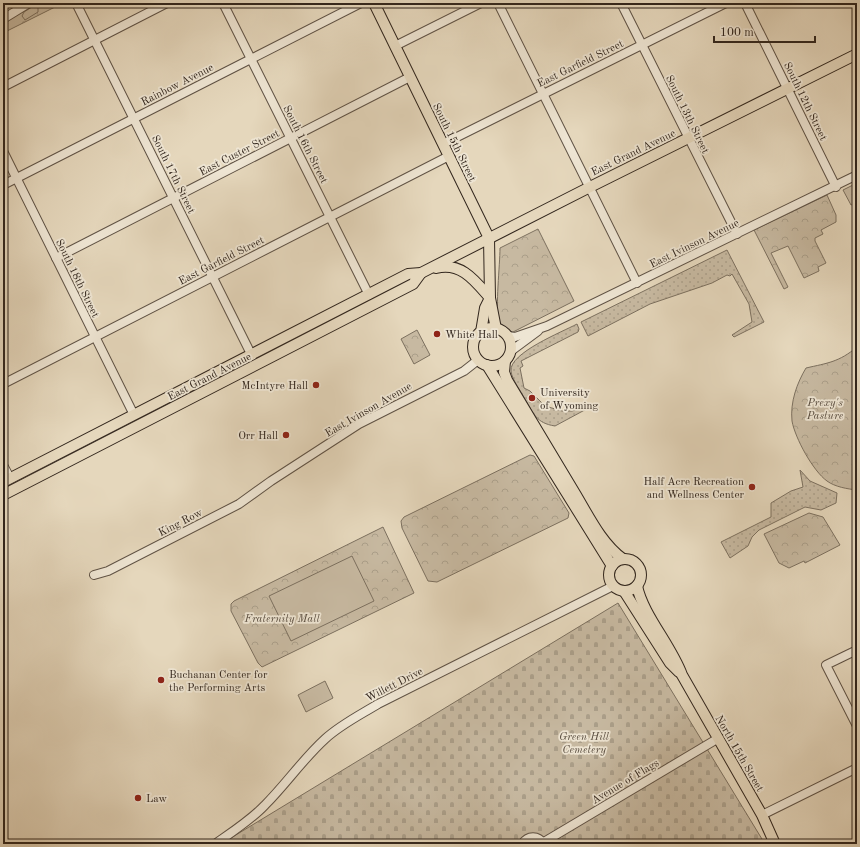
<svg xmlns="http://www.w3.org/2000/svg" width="860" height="847" viewBox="0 0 860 847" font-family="'Old Standard TT',serif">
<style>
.grass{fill:url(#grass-dots);stroke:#7c705f}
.forest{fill:url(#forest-crowns);stroke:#7c705f}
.cemetery{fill:url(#cemetery-stones);stroke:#7c705f}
.garden{fill:#c7b9a1;stroke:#7c705f}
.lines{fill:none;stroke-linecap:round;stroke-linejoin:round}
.minor-casing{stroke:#5f5245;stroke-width:10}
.major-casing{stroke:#32261d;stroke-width:12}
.minor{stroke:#eee5d3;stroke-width:8}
.major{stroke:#e5d7bc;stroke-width:10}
.poi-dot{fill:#8f2418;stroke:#eee5d3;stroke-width:1.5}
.labels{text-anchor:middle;stroke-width:3.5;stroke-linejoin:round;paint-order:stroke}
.street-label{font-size:11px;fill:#32261d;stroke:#eee5d3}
.poi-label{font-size:11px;fill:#32261d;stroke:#eee5d3;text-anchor:start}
.park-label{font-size:11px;font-style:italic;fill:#574b3e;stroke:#eee5d3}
</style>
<defs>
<pattern id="grass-dots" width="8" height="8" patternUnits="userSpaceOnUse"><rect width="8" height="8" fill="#c7b9a1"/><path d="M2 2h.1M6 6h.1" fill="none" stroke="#ab9f8a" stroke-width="1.8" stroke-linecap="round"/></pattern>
<pattern id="forest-crowns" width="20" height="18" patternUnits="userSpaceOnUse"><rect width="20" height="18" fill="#c7b9a1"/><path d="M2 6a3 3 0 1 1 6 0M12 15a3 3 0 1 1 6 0" fill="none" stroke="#ab9f8a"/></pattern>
<pattern id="cemetery-stones" width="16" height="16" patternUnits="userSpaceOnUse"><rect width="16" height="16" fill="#c7b9a1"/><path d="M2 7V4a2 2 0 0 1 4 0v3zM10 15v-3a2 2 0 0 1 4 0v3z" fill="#ab9f8a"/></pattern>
</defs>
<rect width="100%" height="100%" fill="#e5d7bc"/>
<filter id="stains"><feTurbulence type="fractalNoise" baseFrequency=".005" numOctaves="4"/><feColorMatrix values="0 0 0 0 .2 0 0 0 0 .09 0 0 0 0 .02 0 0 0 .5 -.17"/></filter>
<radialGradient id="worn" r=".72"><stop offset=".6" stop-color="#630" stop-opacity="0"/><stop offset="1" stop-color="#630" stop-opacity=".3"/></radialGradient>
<g class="grass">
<polygon points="727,250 764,322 734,337 732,335 752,322 749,304 732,274 730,276 727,275 712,283 650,304 588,336 581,322"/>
<path d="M577,324L579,329L578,332L521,361L523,366L520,368L524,388L530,391L545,406L562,411H572L594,405L555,426C536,423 534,414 525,399C521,391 512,380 511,371C509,353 562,332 577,324Z"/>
<polygon points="800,470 810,481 837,493 836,503 821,510 805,507 759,530 752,537 748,546 730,558 721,542 771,517 771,503 791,491 803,487"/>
</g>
<g class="forest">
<polygon points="38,3 63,3 3,33 3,23"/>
<polygon points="857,183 857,203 851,205 843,190"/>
<polygon points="827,195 836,215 836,222 821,230 823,234 815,238 815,241 826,263 818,267 819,271 804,278 788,246 771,253 788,287 784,289 754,230"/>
<path d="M538,229L574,301L513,332C505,331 501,328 499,321C495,308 500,265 500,248Z"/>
<polygon points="417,330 430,355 414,364 401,339"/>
<path d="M857,347V490C848,489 835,487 827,481C813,471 795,438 792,421C790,402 797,383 806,368C828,363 839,362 857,347Z"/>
<polygon points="530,455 534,456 569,513 568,518 437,582 428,581 402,528 401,521 404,517"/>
<polygon points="809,513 823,517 840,545 805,563 804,561 789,568 779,563 764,534"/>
<polygon points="383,527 414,593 262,667 258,663 231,611 231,604 234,601"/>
</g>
<polygon class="cemetery" points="618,603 765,844 221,844"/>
<g class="garden">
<polygon points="32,7 38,7 38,12 25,20 22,16 24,12"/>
<polygon points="352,556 374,601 291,641 269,596"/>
<polygon points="325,681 333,698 306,712 298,695"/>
</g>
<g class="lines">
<defs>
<g id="minor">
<polyline points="76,3 252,356"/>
<polyline points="223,3 369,295"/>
<polyline points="498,3 637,283"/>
<polyline points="621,3 737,234"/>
<polyline points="745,3 836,187"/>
<polyline points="3,19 29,3"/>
<polyline points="395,46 481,3"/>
<polyline points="3,87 167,3"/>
<polyline points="443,144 726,3"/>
<polyline points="3,151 134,415"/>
<polyline points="3,185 361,3"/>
<polyline points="56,258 410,77"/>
<polyline points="508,336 515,337 547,326 857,175"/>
<polyline points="511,351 538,331"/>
<polyline points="3,384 449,156"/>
<polyline points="3,465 10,478"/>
<polyline points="94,575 108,571 239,504 271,481 359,424 464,371 478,360"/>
<polyline points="857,650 826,665 857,726"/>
<polyline points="762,815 857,768"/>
<polyline points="544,842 717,739"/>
<path d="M215,844C232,832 251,820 265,805C286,784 303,759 325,739C340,725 360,715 378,704L613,586"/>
<path d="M522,844C528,835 538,835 544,844"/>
</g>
<g id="major">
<polyline points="374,3 489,238 490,298 496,329"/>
<path d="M436,268C461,261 476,282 490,298"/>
<circle cx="492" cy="347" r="19"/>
<polyline points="481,332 485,308 490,298"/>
<path d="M505,361L504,372L507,380C530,419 553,457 576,495C589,517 602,544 623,559"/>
<polyline points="487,365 612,566"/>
<polyline points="3,482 408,274 421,273 590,187 857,54"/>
<polyline points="3,495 413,284 421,273"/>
<circle cx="625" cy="575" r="16"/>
<path d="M637,586C643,615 671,645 682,675L762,815L775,844"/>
<polyline points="624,591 670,663 679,672"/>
</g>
</defs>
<use href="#minor" class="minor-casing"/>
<use href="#major" class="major-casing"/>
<use href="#minor" class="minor"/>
<use href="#major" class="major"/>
</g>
<g class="poi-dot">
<circle cx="437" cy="334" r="4"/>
<circle cx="316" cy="385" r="4"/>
<circle cx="532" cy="398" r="4"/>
<circle cx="286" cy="435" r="4"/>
<circle cx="752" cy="487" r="4"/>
<circle cx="161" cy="680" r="4"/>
<circle cx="138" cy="798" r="4"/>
</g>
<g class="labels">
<g class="street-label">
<text transform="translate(580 63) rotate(-26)" y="4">East Garfield Street</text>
<text transform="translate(177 84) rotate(-27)" y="4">Rainbow Avenue</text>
<text transform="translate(806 101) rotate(64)" y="4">South 12th Street</text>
<text transform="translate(688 114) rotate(64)" y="4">South 13th Street</text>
<text transform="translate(455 142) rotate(64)" y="4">South 15th Street</text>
<text transform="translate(306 144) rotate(63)" y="4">South 16th Street</text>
<text transform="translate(239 152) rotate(-27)" y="4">East Custer Street</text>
<text transform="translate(633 152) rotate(-26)" y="4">East Grand Avenue</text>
<text transform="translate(174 174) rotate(64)" y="4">South 17th Street</text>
<text transform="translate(694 243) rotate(-26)" y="4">East Ivinson Avenue</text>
<text transform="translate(221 260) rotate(-27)" y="4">East Garfield Street</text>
<text transform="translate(78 278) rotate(64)" y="4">South 18th Street</text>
<text transform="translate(209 376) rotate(-27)" y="4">East Grand Avenue</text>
<text transform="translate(368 409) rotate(-30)" y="4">East Ivinson Avenue</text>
<text transform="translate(180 522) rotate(-27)" y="4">King Row</text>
<text transform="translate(394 684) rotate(-27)" y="4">Willett Drive</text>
<text transform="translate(740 753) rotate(60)" y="4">North 15th Street</text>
<text transform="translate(625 781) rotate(-31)" y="4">Avenue of Flags</text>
</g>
<g class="poi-label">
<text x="445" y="338">White Hall</text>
<text x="308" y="389" text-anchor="end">McIntyre Hall</text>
<text x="540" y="396">University<tspan x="540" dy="13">of Wyoming</tspan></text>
<text x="278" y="439" text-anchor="end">Orr Hall</text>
<text x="744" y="485" text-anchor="end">Half Acre Recreation<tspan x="744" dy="13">and Wellness Center</tspan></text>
<text x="169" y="678">Buchanan Center for<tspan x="169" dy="13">the Performing Arts</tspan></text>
<text x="146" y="802">Law</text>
</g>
<g class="park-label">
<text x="825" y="406">Prexy's<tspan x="825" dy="13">Pasture</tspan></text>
<text x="282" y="622">Fraternity Mall</text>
<text x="584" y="740">Green Hill<tspan x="584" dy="13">Cemetery</tspan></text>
</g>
</g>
<rect width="860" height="847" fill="none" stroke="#e5d7bc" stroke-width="16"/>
<rect x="4" y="4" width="852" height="839" fill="none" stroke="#32261d" stroke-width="2"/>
<rect x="8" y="8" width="844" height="831" fill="none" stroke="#32261d"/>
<path d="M714 36v6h101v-6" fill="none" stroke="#32261d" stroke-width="2"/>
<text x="720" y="36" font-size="12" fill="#32261d" stroke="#eee5d3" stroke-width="3" paint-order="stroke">100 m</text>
<rect width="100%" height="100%" filter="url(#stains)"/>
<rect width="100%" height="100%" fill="url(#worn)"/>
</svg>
